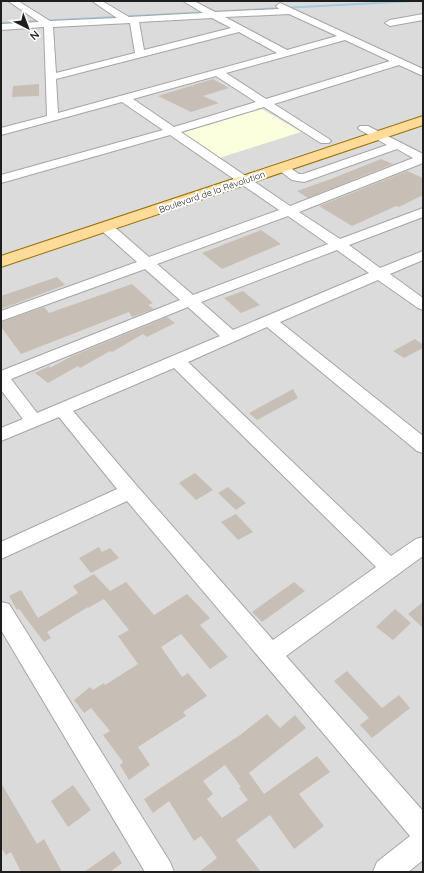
<svg xmlns="http://www.w3.org/2000/svg" width="424" height="873" viewBox="0 0 424 873" font-family="Quicksand,sans-serif">
<style>
.residential{fill:#dcdbdb}
.education{fill:#fcffdd}
.lines{fill:none;stroke-linecap:round;stroke-linejoin:round}
.stream{stroke:#a1cce0;stroke-width:2}
.building{fill:#c7bfb6;fill-rule:evenodd}
.minor-casing{stroke:#a5a5a5;stroke-width:2}
.major-casing{stroke:#987100;stroke-width:2}
.minor{fill:#fff;fill-rule:evenodd}
.major{fill:#ffdb99;fill-rule:evenodd}
.labels{text-anchor:middle;stroke-width:4;stroke-linejoin:round;paint-order:stroke}
.far-street-label{font-size:9px;fill:#1e1e1e;stroke:#fff}
</style>
<rect width="100%" height="100%" fill="#efece3"/>
<rect class="residential" x="1" y="1" width="422" height="871"/>
<polygon class="education" points="262,109 301,132 216,159 182,133"/>
<g class="lines">
<polyline class="stream" points="1,23 415,1"/>
</g>
<g class="building">
<polygon points="213,79 229,88 203,96 219,103 191,112 158,96"/>
<polygon points="39,84 39,96 12,97 13,86"/>
<polygon points="381,159 393,164 308,198 297,191 331,179"/>
<polygon points="407,171 423,178 423,195 399,207 396,206 352,226 319,206"/>
<polygon points="261,230 281,244 222,269 202,253"/>
<polygon points="57,277 65,285 1,309 1,296"/>
<polygon points="132,284 153,303 148,305 154,309 132,317 129,312 21,354 1,327 1,322 44,307 49,313"/>
<polygon points="243,291 260,305 241,313 224,298"/>
<polygon points="167,317 175,323 147,337 143,334 112,352 110,351 80,368 78,366 48,383 35,373 49,366 50,368 72,356"/>
<polygon points="415,339 423,345 423,348 404,358 393,351"/>
<polygon points="293,389 298,398 257,420 249,413"/>
<polygon points="195,473 213,490 196,500 179,483"/>
<polygon points="228,487 246,503 236,510 218,493"/>
<polygon points="236,514 253,532 238,540 221,522"/>
<polygon points="99,547 102,552 110,548 119,558 91,573 79,558"/>
<polygon points="94,574 110,591 126,582 154,615 187,594 210,618 200,625 228,657 210,669 181,634 161,647 182,677 188,673 207,696 183,712 186,716 138,747 150,765 129,780 120,765 123,762 103,735 110,731 91,708 84,713 74,700 90,687 93,690 104,683 105,685 138,664 118,636 129,630 104,599 88,608 88,607 47,632 51,638 44,642 19,609 17,610 9,596 21,590 38,618 78,593 73,586"/>
<polygon points="294,582 305,591 262,622 252,612"/>
<polygon points="423,602 423,628 408,614"/>
<polygon points="395,609 411,623 393,640 376,627"/>
<polygon points="347,671 382,708 399,695 410,708 372,738 360,725 369,718 334,681"/>
<path d="M267,714L280,728L295,715L306,728L249,773L264,794L317,756L330,772L299,794L324,826L294,849L270,815L236,840L261,872H199L217,858L201,836L194,841L169,801L153,813L144,799L240,735ZM225,765L241,787L239,788L248,800L222,818L207,799L213,794L203,781Z"/>
<polygon points="1,783 37,844 44,839 62,872 21,872 11,852 6,855 1,847"/>
<polygon points="73,785 91,810 68,827 51,801"/>
<polygon points="114,851 122,863 110,872 84,872"/>
</g>
<g class="lines">
<defs>
<g id="minor">
<path d="M8,1H18L50,21L117,18L92,1H102L129,17L203,13L183,1H194L215,12L279,9L276,6L280,3L423,69V76L399,65L274,104L329,139L331,141L329,143H321L264,107L181,132L290,206L413,158L397,149L304,182L292,180L276,168L278,165H286L299,174H303L387,145L360,130L358,128L360,126H368L423,154V163L299,212L340,239L423,208V217L349,245L380,268L423,251V260L390,274L423,298V310L418,308L378,280L280,322L423,436V453L417,451L267,327L188,362L391,556L416,539L423,537V556L286,656L423,811V860L408,872H373L377,862L410,836L127,501L1,559V542L117,489L59,417L1,441V428L23,419L1,390V371L180,300L145,269L1,321V311L137,262L101,230L99,227L101,224H111L149,257L279,210L170,135L1,183V175L163,130L122,102L1,135V128L47,116L44,27L1,30V24L39,22ZM289,14L337,36L287,50L225,17ZM212,18L231,28L144,50L139,22ZM130,23L135,53L56,73L53,27ZM239,32L277,53L58,113L56,79ZM345,40L390,61L266,99L226,73ZM216,76L256,102L174,127L133,99ZM288,216L328,244L193,295L157,264ZM337,250L369,273L233,330L201,302ZM188,307L220,336L37,413L11,379ZM174,368L376,567L273,640L137,486L73,411Z"/>
<polygon points="423,14 423,20 390,26 385,23 390,20"/>
<polygon points="1,602 9,604 170,862 174,872 145,872 1,630"/>
</g>
<polygon id="major" points="423,116 423,125 1,267 1,256"/>
</defs>
<use href="#minor" class="minor-casing"/>
<use href="#major" class="major-casing"/>
<use href="#minor" class="minor"/>
<use href="#major" class="major"/>
</g>
<g class="labels">
<g class="far-street-label">
<text transform="translate(212 192) rotate(-19)" y="3">Boulevard de la Révolution</text>
</g>
</g>
<rect width="424" height="873" fill="none" stroke="#1e1e1e" stroke-width="4"/>
<g transform="translate(28 28) rotate(138)" stroke="#ffffff" stroke-width="3" paint-order="stroke">
<path d="M0-3L7 15L0 10L-7 15Z" fill="#1e1e1e"/>
<text y="-6" font-size="11" font-weight="bold" text-anchor="middle" fill="#1e1e1e">N</text>
</g>
</svg>
